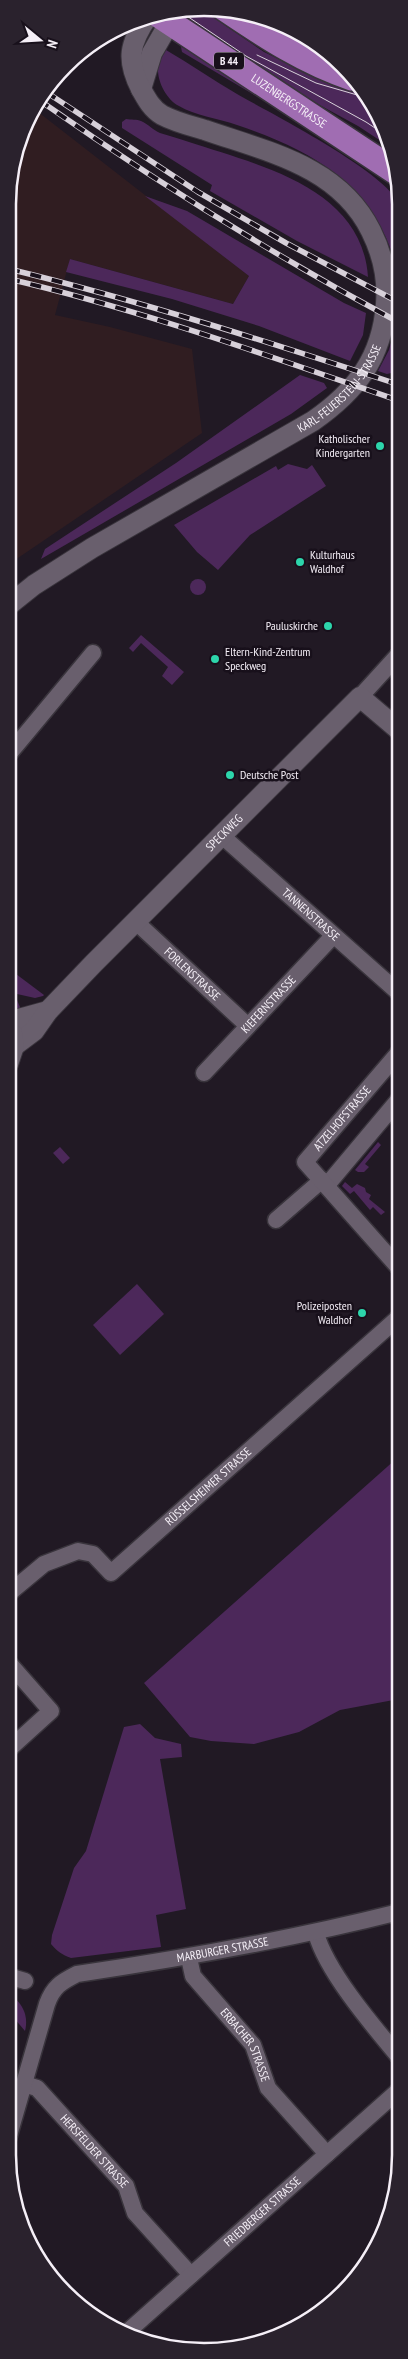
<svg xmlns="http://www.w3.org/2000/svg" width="408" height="2359" viewBox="0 0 408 2359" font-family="'PT Sans Narrow',sans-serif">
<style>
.industrial{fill:#301d21}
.green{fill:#4c285a}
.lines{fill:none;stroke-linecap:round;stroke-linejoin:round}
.minor-casing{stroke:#39343c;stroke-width:19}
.tertiary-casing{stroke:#39343c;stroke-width:22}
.primary-casing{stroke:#39343c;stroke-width:28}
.minor{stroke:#695f6d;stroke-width:16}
.tertiary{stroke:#695f6d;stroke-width:20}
.primary{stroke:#a06db2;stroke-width:25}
.tram{stroke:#d7d0d9;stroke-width:1}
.rail-casing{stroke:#d7d0d9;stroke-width:5.5}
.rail{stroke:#18101b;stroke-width:4;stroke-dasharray:11;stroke-linecap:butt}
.poi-dot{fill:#2dd5ab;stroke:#18101b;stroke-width:2}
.labels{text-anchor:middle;stroke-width:5;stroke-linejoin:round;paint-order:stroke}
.shield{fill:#18101b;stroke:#b3acb5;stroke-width:1}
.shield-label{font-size:11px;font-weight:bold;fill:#f5eff7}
.street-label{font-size:12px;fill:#f5eff7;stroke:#18101b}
.poi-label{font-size:12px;fill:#f5eff7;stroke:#18101b;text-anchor:end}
.rim{fill:none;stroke:#f5eff7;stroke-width:2.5}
</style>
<rect width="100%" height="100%" fill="#211924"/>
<polygon class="industrial" points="33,108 249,276 233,304 70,259 55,315 110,327 192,349 202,433 15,560 9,555 9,179"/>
<g class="green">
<polygon points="204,11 264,52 309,74 358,88 385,129 390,147 358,126 294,91 184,25 193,12"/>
<polygon points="181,47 191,50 394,179 399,188 400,195 391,181 273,106 182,52"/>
<path d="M166,50C190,64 213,80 237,94C270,113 389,173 400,206C405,221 396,237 391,250C366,179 305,148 237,125C220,119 194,115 179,106C166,99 157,81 158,67C159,61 163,55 166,50Z"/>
<path d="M126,119C131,120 137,119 141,121C148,124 153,130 160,133C170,136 180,139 189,142C258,165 362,187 368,277L297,241L210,191L212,185L122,128V122Z"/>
<polygon points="145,196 187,211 344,303 366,313 363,335 350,361 259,326 172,299 66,272 70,259 233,304 249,276"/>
<polygon points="395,328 400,331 400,371 387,374 378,371 389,350"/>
<polygon points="300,375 324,383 327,388 291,414 41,559 45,549 176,463"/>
<polygon points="288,464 307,469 312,465 326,486 250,535 218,570 197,552 174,525 276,466 278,470"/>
<circle cx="198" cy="587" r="8"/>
<polygon points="141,635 184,672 172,685 162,676 168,667 141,643 133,652 129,648"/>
<polygon points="8,968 44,995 43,996 35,998 8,992"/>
<polygon points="8,999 17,1000 23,1014 8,1013"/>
<polygon points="378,1142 381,1145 365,1164 369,1167 364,1172 358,1172 355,1170"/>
<polygon points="60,1147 70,1158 63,1164 53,1153"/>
<polygon points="345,1182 352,1188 357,1184 365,1188 366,1192 371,1195 369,1199 385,1212 381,1215 373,1207 370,1210 354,1191 350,1194 342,1186"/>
<polygon points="137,1284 164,1314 120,1355 93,1325"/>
<polygon points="396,1459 399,1462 399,1699 340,1710 299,1732 254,1744 211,1741 190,1737 144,1683"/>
<path d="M140,1724L155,1738L181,1744L182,1757L160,1759L186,1909L156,1915L161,1947L71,1958C62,1955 57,1951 51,1944L52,1935L74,1868L86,1851L124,1727Z"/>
<path d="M8,1993C22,2002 29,2015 25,2031L8,2011Z"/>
</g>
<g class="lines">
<defs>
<g id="minor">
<polyline points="360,697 400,653"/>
<polyline points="9,754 93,653"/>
<path id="s1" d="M221,835L400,994"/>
<path id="s2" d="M135,921L248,1026"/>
<path id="s3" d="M204,1073L333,936"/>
<polyline points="327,1185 400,1098"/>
<polyline points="276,1220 322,1180"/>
<path id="s4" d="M399,1268L305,1162L400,1051"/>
<path id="s5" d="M8,1594L44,1564L78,1551L93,1554L111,1573L399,1317"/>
<polyline points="8,1750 51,1711 8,1662"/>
<path d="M316,1933C326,1971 373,2026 399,2057"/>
<path id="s6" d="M189,1958L193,1976L253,2045L268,2088L327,2154"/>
<polyline points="8,1976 25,1981"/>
<path id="s7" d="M24,2084L37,2088L126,2186L135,2213L191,2275"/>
<path id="s8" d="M8,2139L47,2004C53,1987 61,1982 77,1974C186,1958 292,1939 399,1912"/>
<path id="s9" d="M125,2334L399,2090"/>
</g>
<g id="tertiary">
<polyline points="141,89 152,53 175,13"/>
<path id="s10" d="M9,605L34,585L92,548L313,421C356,391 382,358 386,304C388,279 382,253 371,231C339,166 268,152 205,130C191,126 175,122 162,115C152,109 147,100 141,89C126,60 129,44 148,16"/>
<polyline points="8,1022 48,1011"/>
<path id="s11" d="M14,1046L34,1031L48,1011L94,963L360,697L400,731"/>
<polyline points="8,1064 14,1046 12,1033"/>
</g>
<g id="primary">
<path d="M225,9C265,36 306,63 352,78"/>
<path id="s12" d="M157,14L396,172"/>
</g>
</defs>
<use href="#minor" class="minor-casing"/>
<use href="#tertiary" class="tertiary-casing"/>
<use href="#primary" class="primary-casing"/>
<use href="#minor" class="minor"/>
<use href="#tertiary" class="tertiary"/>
<use href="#primary" class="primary"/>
<g class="tram">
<polyline points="181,12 246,56 366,122 387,136"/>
<polyline points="257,55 316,83 364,97"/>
</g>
<defs>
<g id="rail">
<polyline points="46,92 198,192 286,243 400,303"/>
<path d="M39,100C155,181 275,256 400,323"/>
<path d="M9,269C141,301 271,343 400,385"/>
<path d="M9,279C142,310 271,357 400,401"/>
</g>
</defs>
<use href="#rail" class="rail-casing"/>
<use href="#rail" class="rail"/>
</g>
<g class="poi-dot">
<circle cx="380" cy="446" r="5"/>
<circle cx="300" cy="562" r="5"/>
<circle cx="328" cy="626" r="5"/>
<circle cx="215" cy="659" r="5"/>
<circle cx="230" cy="775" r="5"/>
<circle cx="362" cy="1313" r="5"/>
</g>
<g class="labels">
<rect class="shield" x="214" y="52.5" width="30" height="17" rx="4"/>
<g class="shield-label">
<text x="229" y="65">B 44</text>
</g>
<g class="street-label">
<text dy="4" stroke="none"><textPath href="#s12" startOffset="158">LUZENBERGSTRASSE</textPath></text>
<text dy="4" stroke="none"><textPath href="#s10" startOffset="398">KARL-FEUERSTEIN-STRASSE</textPath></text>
<text dy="4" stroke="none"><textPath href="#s11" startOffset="300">SPECKWEG</textPath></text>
<text dy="4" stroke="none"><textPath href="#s1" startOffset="120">TANNENSTRASSE</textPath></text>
<text dy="4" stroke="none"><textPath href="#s2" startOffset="78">FORLENSTRASSE</textPath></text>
<text dy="4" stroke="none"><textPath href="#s3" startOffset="94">KIEFERNSTRASSE</textPath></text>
<text dy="4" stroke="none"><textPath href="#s4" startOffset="199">ATZELHOFSTRASSE</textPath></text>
<text dy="4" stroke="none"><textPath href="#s5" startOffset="255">RÜSSELSHEIMER STRASSE</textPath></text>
<text dy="4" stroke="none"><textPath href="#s8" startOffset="332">MARBURGER STRASSE</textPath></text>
<text dy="4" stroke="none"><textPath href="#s6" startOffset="106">ERBACHER STRASSE</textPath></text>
<text dy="4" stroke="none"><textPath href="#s7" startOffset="99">HERSFELDER STRASSE</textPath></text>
<text dy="4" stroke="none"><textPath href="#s9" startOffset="184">FRIEDBERGER STRASSE</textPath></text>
</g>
<g class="poi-label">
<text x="370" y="443">Katholischer<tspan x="370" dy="14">Kindergarten</tspan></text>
<text x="310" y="559" text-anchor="start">Kulturhaus<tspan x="310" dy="14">Waldhof</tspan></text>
<text x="318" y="630">Pauluskirche</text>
<text x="225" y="656" text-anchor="start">Eltern-Kind-Zentrum<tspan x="225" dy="14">Speckweg</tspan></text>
<text x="240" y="779" text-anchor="start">Deutsche Post</text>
<text x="352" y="1310">Polizeiposten<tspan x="352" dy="14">Waldhof</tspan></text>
</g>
</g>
<path d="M0 0H408V2359H0ZM204 16H204A188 188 0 0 1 392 204V2155A188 188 0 0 1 204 2343H204A188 188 0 0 1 16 2155V204A188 188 0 0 1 204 16Z" fill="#2a222d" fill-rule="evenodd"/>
<path class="rim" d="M204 16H204A188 188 0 0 1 392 204V2155A188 188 0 0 1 204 2343H204A188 188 0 0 1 16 2155V204A188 188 0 0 1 204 16Z"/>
<g transform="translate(40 40) rotate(108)" stroke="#18101b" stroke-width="4" paint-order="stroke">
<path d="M0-4L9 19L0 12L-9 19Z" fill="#f5eff7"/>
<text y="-8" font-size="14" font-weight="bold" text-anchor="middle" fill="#f5eff7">N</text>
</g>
</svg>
